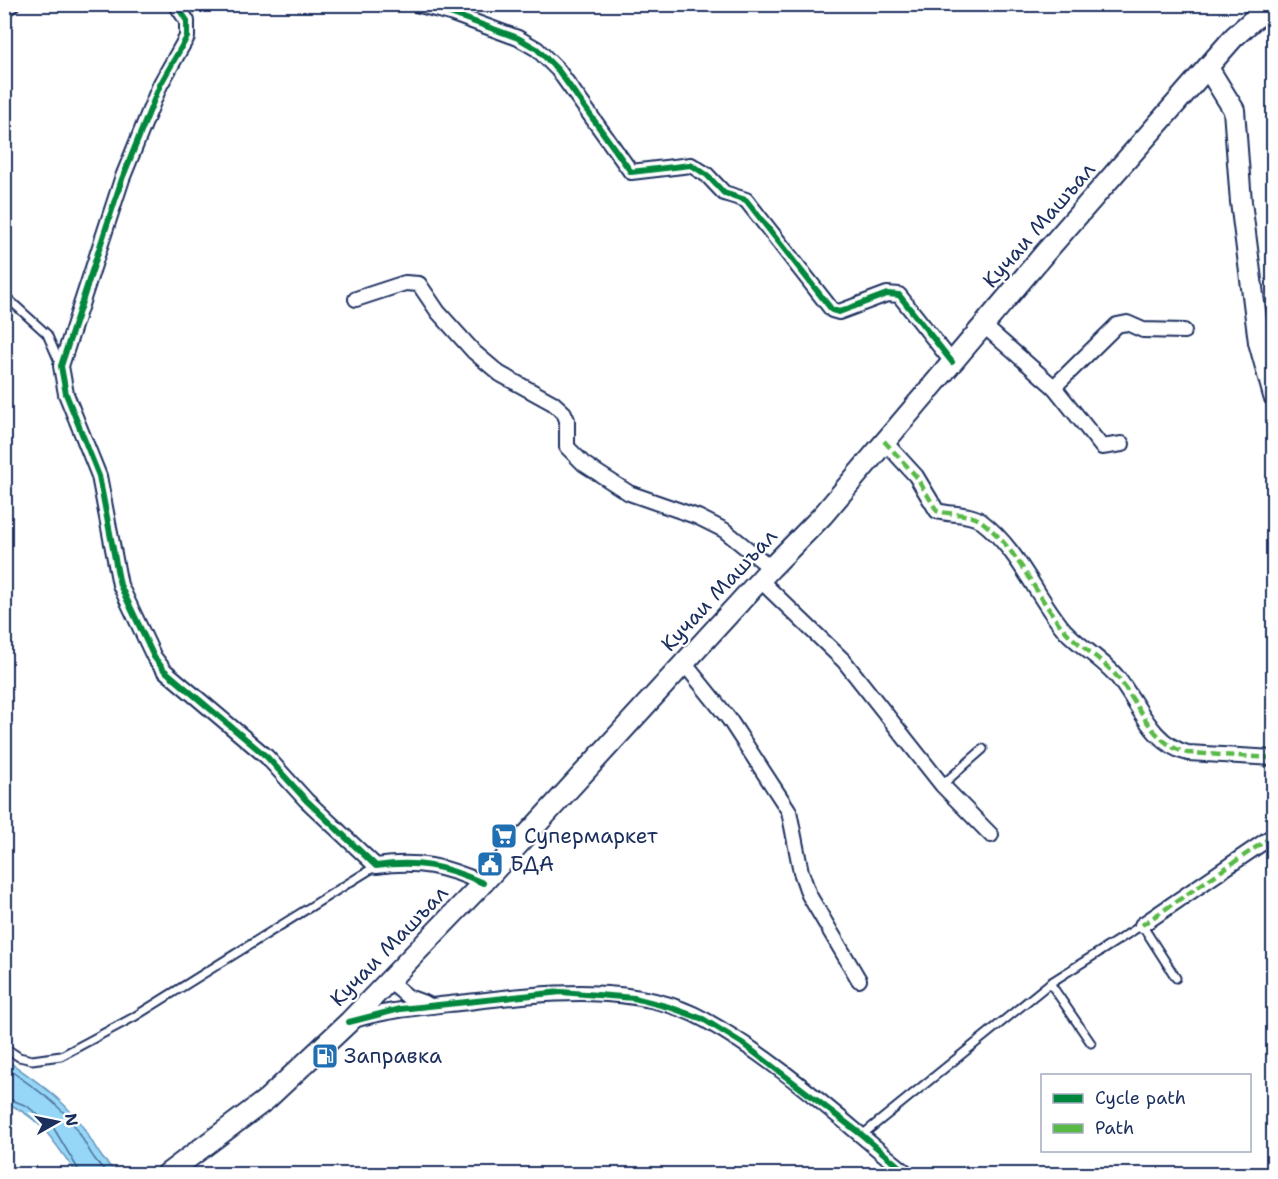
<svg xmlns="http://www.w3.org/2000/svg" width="1278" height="1179" viewBox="0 0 1278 1179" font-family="'Shantell Sans',sans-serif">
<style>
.water{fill:#96d6f7;stroke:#6593ba;stroke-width:1.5}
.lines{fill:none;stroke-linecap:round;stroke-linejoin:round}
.shore{stroke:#4c729b;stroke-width:1.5}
.lane-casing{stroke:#1b2f5e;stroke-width:11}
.street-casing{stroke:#1b2f5e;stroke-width:18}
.secondary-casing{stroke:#1b2f5e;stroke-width:24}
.lane{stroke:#fff;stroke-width:7}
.street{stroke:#fff;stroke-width:14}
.secondary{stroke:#fff;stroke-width:20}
.quiet{stroke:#58b947;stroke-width:4.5;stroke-dasharray:9 4.5;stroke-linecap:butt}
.cycleway-casing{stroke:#fff;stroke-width:10}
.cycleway{stroke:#00873e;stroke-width:6}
.labels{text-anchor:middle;stroke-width:4.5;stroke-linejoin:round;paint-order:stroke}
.street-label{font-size:21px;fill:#1b2f5e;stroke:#fff}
.poi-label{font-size:21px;fill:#1b2f5e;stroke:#fff;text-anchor:start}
</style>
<rect width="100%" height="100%" fill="#fff"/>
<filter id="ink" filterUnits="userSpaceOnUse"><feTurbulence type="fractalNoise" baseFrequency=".0167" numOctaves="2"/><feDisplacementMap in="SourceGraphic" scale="12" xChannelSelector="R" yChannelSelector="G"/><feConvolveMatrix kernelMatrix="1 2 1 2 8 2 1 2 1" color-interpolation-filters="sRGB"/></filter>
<g filter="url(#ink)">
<path class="water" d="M5,1059C30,1077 57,1094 77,1119C94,1140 96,1157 119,1174H77C52,1140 45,1121 5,1102Z"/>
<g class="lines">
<g class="shore">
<path d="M4,1066C28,1084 56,1100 74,1125C86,1142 92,1161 109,1174"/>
<polyline points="4,1097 27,1106 53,1127 81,1174"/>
</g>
<defs>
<g id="lane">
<polyline points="4,295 47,334 60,364"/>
<polyline points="942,785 983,749"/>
<polyline points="1050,983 1091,1043"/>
<polyline points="4,1047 19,1057 32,1060 61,1056 134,1017 376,866"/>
<polyline points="862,1135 1050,983 1142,925 1176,978"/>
</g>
<g id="street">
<path d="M176,4L187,21V37L160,85L122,179L61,366L66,394L99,476L120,585L154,657L164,670L267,757L306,800L376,866C418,860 445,866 483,883"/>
<polyline points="416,4 450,13 518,38 537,49 558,70 631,172 691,165 707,175 724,193 746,200 832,310 839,312 887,294 899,295 952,362"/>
<polyline points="4,10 12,4"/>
<polyline points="356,299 405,283 419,284 438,312 474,352 500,374 553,403 564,413 567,420 567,447 584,464 629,493 698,517 724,530 771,568"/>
<polyline points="983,325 1054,387 1102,447 1122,444"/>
<polyline points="1054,387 1117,325 1127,323 1143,330 1184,331"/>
<path d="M884,441L916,476L937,511C951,515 970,513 981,521C1017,548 1034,592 1061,626C1076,645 1102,658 1118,678C1139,704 1152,745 1188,753L1274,758"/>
<polyline points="761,581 844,661 942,785 991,835"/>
<polyline points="684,663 729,719 789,811 801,872 809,895 859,980"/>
<polyline points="1142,925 1274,835"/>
<polyline points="388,980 408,997 427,1004"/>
<path d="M351,1021C386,1010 422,1007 459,1003C536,994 634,980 705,1020C779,1061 843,1122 908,1174"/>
</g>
<g id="secondary">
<polyline points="1208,68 1234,110 1241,202 1259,342 1274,396"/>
<polyline points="167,1174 267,1099 349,1022 483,883 771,568 823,515 1044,254 1234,37 1254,19 1274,7"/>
</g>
</defs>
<use href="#lane" class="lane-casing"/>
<use href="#street" class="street-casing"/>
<use href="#secondary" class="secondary-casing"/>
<use href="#lane" class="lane"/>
<use href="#street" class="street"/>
<use href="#secondary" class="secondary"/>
<g class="quiet">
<path d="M884,441L916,476L937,511C951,515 970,513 981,521C1017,548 1034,592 1061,626C1076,645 1102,658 1118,678C1139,704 1152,745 1188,753L1274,758"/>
<polyline points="1142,925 1274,835"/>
</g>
<defs>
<g id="cycleway">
<path d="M176,4L187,21V37L160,85L122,179L61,366L66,394L99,476L120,585L154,657L164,670L267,757L306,800L376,866C418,860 445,866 483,883"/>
<polyline points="416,4 450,13 518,38 537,49 558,70 631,172 691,165 707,175 724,193 746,200 832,310 839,312 887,294 899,295 952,362"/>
<polyline points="349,1022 400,1009 561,992 634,998 669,1007 703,1019 742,1043 862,1135 908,1174"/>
</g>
</defs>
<use href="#cycleway" class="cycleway-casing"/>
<use href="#cycleway" class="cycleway"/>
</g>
</g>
<defs>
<symbol id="supermarket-square" viewBox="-11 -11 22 22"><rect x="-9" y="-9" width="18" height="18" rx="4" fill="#1f6fb2" stroke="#fff"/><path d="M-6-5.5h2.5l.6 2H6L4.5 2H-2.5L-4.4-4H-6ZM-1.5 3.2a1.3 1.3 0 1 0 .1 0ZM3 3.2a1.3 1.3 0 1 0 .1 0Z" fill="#fff"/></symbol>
<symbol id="civic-square" viewBox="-11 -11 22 22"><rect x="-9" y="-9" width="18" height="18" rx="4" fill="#1f6fb2" stroke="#fff"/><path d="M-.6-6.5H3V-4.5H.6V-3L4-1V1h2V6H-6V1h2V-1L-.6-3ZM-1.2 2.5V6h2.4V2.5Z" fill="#fff"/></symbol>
<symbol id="fuel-square" viewBox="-11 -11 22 22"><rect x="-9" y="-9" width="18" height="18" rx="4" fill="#1f6fb2" stroke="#fff"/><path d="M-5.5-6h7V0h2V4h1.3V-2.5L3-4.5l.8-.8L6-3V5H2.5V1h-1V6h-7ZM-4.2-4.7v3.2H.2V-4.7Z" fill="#fff"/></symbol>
</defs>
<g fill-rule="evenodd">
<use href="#supermarket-square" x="489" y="821" width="30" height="30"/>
<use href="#civic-square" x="475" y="849" width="30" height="30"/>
<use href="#fuel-square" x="310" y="1041" width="30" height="30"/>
</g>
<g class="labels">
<g class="street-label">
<text transform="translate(1039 225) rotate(-49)" y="7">Кучаи Машъал</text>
<text transform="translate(719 590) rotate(-47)" y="7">Кучаи Машъал</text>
<text transform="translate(389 946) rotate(-46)" y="7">Кучаи Машъал</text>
</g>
<g class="poi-label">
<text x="524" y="843">Супермаркет</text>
<text x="510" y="871">БДА</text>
<text x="344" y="1063">Заправка</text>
</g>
</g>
<rect width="1278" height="1179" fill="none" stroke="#fff" stroke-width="24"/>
<rect x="12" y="12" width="1254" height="1155" fill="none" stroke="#1b2f5e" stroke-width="2" filter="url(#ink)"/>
<rect x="1041" y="1074" width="210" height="78" fill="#ffffff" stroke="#a4acbf" stroke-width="1.5"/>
<rect x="1053" y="1094" width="30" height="9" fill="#00873e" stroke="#a4acbf" stroke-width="1.5"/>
<text x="1095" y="1104" font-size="18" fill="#1b2f5e">Cycle path</text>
<rect x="1053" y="1124" width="30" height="9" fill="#58b947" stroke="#a4acbf" stroke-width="1.5"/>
<text x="1095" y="1134" font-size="18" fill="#1b2f5e">Path</text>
<g transform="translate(57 1122) rotate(81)" stroke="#ffffff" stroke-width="4.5" paint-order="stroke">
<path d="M0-4.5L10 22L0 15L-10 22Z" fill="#1b2f5e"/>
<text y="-9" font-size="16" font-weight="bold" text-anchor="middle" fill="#1b2f5e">N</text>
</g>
</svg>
